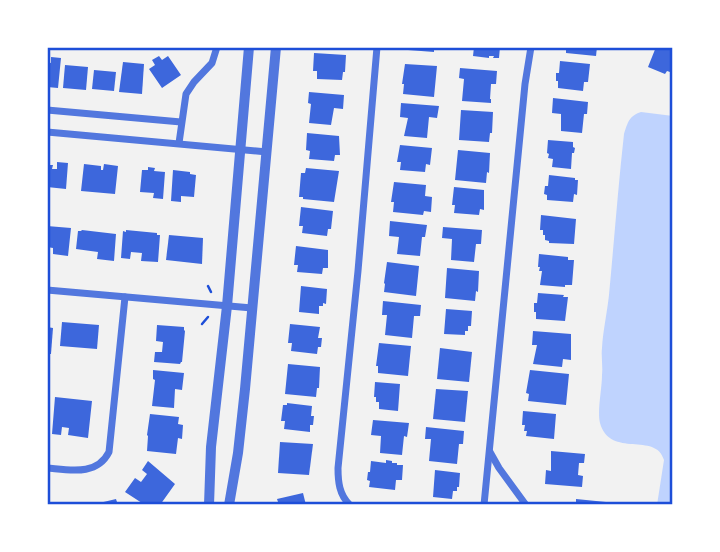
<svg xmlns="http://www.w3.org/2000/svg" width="720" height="552" viewBox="0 0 720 552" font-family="Helvetica,sans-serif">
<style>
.water{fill:#bfd3fe}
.building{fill:#3d67dc}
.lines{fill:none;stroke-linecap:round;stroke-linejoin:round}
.path{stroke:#1d4ed8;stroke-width:2.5}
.minor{stroke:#5277de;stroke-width:7}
.tertiary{stroke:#5277de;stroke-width:10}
.neatline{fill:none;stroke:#1d4ed8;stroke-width:2.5}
</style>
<rect width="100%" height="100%" fill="#f2f2f2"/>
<path class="water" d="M641,112L673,116V505H657L664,460C656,431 610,459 600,423C597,411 602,389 602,375C603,366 601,357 602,348C603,331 607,313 609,295C614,242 618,188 624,134C628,122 629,116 641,112Z"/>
<g class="building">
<polygon points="409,47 434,47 434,52 408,50"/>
<polygon points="474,47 500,47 499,58 493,58 494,56 489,56 489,58 473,56"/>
<polygon points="566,47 597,47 596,56 566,53"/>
<polygon points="656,47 673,47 673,73 667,71 665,74 648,67"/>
<polygon points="314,53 346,55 345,72 343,72 342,80 317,79 317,71 313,71"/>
<polygon points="159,56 162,60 168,56 181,75 162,88 149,69 155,65 152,60"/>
<polygon points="51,57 61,58 58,88 47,87 47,62 51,63"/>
<polygon points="560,61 590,64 588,82 584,82 583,91 558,88 558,81 556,81 556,73 559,73"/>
<polygon points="123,62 144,64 142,94 119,92"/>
<polygon points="405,64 437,66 434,97 403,94 404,84 402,84"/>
<polygon points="65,65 88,67 86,90 63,88"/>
<polygon points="460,68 497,71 496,84 491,84 490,99 491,99 491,103 462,101 464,79 459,78"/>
<polygon points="94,70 116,72 114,91 92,89"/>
<polygon points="309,92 344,95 343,109 334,108 331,125 309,123 311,104 308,103"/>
<polygon points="553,98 588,102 587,114 584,114 582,133 561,131 561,114 552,113"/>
<polygon points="401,103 439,106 437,118 429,117 427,138 404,136 408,118 400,117"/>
<polygon points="461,110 493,112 492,133 490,133 489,142 459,140"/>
<polygon points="307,133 339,136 340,155 335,155 334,161 309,159 310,151 306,150"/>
<polygon points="548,140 573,142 573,147 575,148 574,153 572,153 571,169 552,167 553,159 548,158 549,154 547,153"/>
<polygon points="400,145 432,148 430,165 426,164 425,172 400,170 401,162 397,162"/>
<polygon points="458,150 490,153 489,173 487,172 486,183 455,180"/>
<polygon points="57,162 68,163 66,189 47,187 47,165 53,165 52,169 57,169"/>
<polygon points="84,164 101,166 101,170 103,170 104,164 118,166 115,194 81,191"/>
<polygon points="148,167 155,168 154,171 165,172 163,199 153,198 154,193 140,192 142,170 148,170"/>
<polygon points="306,168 339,171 334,202 303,199 303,197 299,197 301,173 305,173"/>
<polygon points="173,170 190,172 190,174 196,175 194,197 181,196 181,202 171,201"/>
<polygon points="549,175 575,178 575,180 578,180 577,195 574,194 573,202 547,200 547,195 544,194 545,186 548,186"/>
<polygon points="394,182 426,185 425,196 432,197 431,212 424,211 423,215 393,212 394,202 391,202"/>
<polygon points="454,187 484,190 484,210 480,209 479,215 454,213 455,205 452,205"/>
<polygon points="301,207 333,211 331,229 328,229 327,236 302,233 303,226 299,226"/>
<polygon points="541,215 576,219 574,244 549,243 549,241 545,240 545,235 543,235 543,230 540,230"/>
<polygon points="390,221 427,225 425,237 422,237 420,256 397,254 399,237 389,236"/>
<polygon points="47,226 71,228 68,256 53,254 53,248 47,247"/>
<polygon points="443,227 482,230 481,244 476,244 474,262 451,260 452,239 442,238"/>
<polygon points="82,230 116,234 114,261 97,259 98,252 76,249 78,231 81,231"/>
<polygon points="126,230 157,233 157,235 160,235 158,262 141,261 142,253 131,252 130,259 121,258 123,231 126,232"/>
<polygon points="169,235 203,238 202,264 166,260"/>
<polygon points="296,246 328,250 328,268 323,268 322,274 297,272 298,265 294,265"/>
<polygon points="539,254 568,257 568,260 574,260 572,285 565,285 565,287 540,285 542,271 539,271 540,267 538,267"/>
<polygon points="387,262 419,266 416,296 384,292 385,284 384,283"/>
<polygon points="447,268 479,271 478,292 476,291 475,301 445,298"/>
<polygon points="301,286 327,289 326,304 323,303 323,306 319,306 319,314 299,312"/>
<polygon points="538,293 564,295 563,297 568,297 565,321 536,319 536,312 534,312 534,303 537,303"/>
<polygon points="383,301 421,305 420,316 414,316 412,338 385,335 387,315 382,315"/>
<polygon points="446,309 472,311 471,326 468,326 468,331 465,331 465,335 444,334"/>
<polygon points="62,322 99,325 97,349 60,346"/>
<polygon points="290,324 320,327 318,338 322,338 321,347 318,347 317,354 291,351 292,343 288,343"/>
<polygon points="157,325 184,327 184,330 185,331 182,362 181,362 180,364 154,362 155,352 162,352 163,342 156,341"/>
<polygon points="47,327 53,328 51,354 47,354"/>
<polygon points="533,331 571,334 571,360 563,359 562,367 533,364 537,345 532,345"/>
<polygon points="379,343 411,346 408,376 378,373 378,366 376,366"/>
<polygon points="440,348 472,352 469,382 437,379"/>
<polygon points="288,364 320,367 319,388 317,388 316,397 285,394"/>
<polygon points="153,370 184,373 182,390 175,389 174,408 152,406 155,380 153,379"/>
<polygon points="530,370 569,374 566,405 528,401 529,394 526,393"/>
<polygon points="375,382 400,384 398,411 379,409 379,402 376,402 376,397 374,397"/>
<polygon points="436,389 468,391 465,422 433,419"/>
<polygon points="55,397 92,401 88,438 68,435 69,428 62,427 61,435 52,434"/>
<polygon points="287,403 312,406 311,416 314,416 313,425 310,425 310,432 284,429 285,421 281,421 283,405 287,405"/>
<polygon points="523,411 556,414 554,439 526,436 527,431 524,431 525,425 522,425"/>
<polygon points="150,414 179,417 178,424 183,425 182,439 178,438 176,454 147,451 148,436 147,435"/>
<polygon points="373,420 409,423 407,437 404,436 402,455 380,453 381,436 371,435"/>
<polygon points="426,427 464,431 463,444 459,444 457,464 429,461 431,439 425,439"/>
<polygon points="280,442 313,444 309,475 278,473"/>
<polygon points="551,451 585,454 584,463 579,463 578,475 583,476 582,487 545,484 546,470 551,471"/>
<polygon points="386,460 392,461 392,463 397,463 397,465 403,465 402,480 396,480 395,490 369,487 370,481 367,480 368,472 370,472 371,461 386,463"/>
<polygon points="148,461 175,484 160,505 145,505 125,492 135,478 141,482 147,474 142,470"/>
<polygon points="435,470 460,473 459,487 457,487 457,491 453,491 452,499 433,497"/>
<polygon points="303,493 306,505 279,505 277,499"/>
<polygon points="116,499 118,505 95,505 95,504"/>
<polygon points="576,499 606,502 606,505 576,505"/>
</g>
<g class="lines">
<g class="path">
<polyline points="208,286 211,292"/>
<polyline points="202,324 208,317"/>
</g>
<g class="minor">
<polyline points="47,110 181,122"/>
<polyline points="47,132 267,152"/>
<polyline points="179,143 186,94 194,82 212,63 217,47"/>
<polyline points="47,290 252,308"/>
<polyline points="490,452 499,468 526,505"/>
<path d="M47,468C70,470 97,476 109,452L125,297"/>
<path d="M350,505C339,495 338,481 338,468L358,271L377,47"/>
<polyline points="484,505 525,84 531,47"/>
</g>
<g class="tertiary">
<polyline points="209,505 211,447 227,306 249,47"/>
<polyline points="229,505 238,453 245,389 276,47"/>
</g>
</g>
<rect width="720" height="552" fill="none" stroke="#ffffff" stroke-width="98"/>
<rect x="49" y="49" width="622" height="454" class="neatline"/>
</svg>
